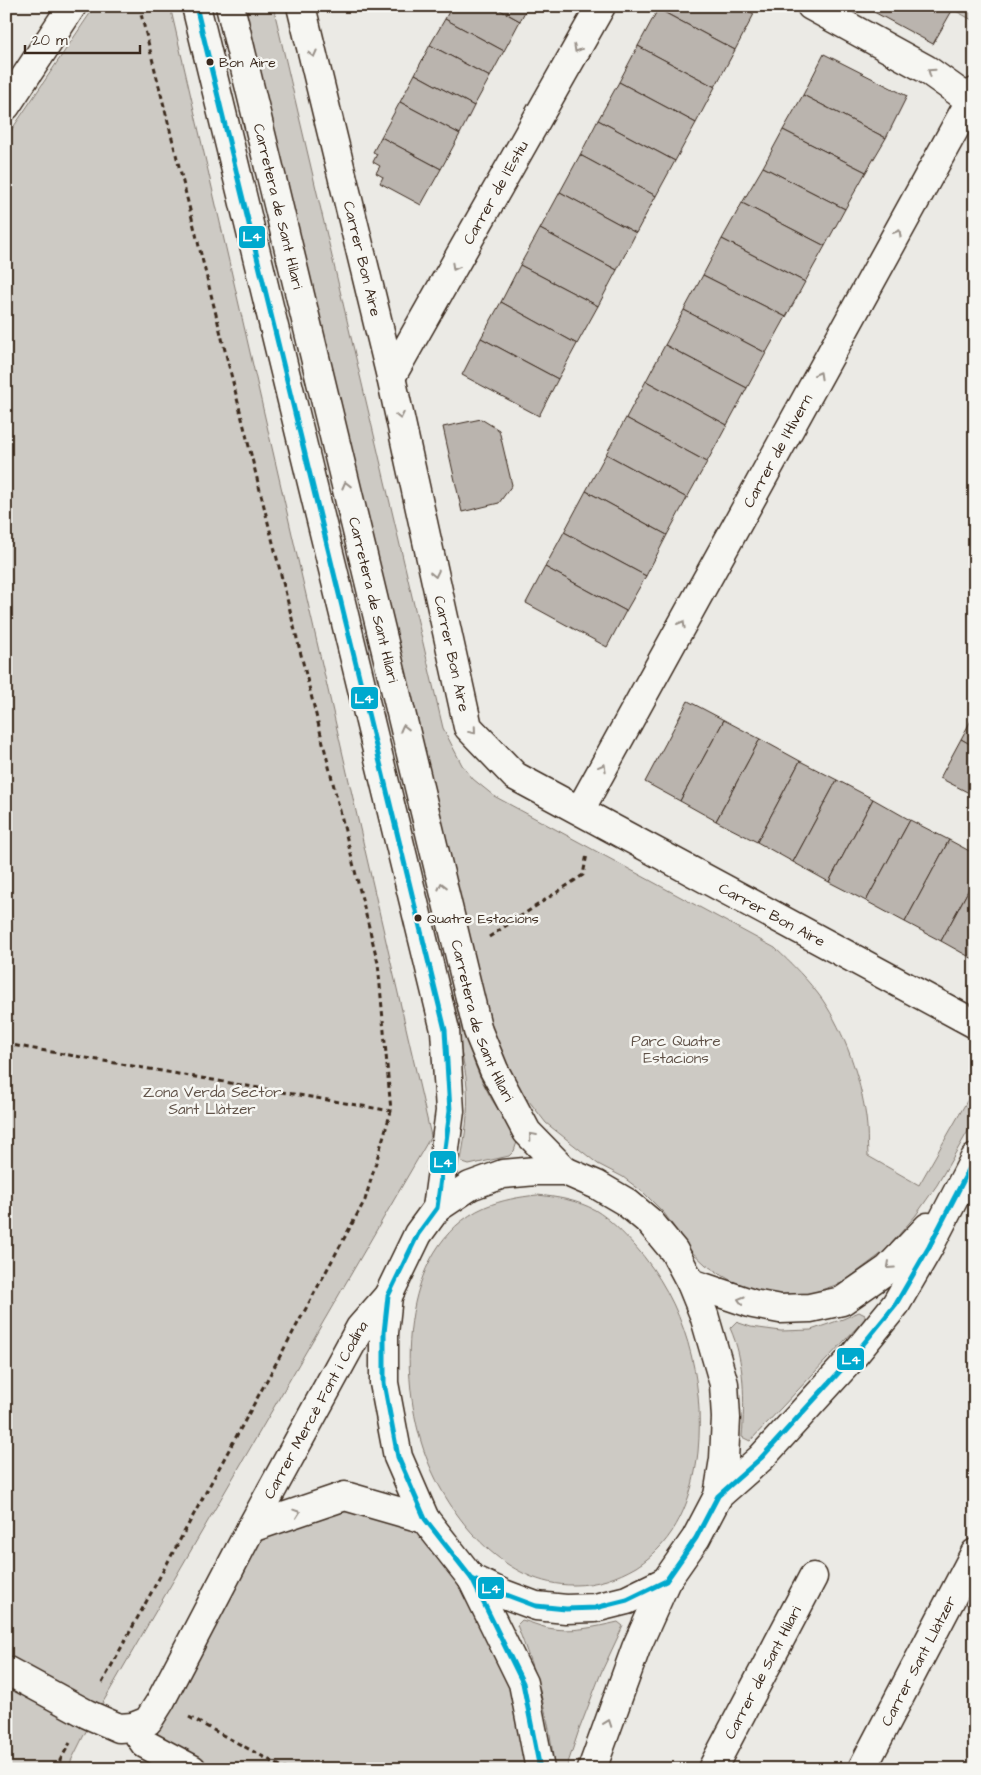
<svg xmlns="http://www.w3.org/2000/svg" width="981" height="1775" viewBox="0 0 981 1775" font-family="'Architects Daughter',sans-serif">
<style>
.green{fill:#cdcac4;stroke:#847a71}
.building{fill:#bab4ae;stroke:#3b2a1e}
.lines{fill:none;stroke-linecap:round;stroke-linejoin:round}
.minor-casing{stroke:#3b2a1e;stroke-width:31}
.tertiary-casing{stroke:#3b2a1e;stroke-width:31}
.path{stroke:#3b2a1e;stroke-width:3;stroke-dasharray:5 4;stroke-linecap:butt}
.minor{stroke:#f6f6f2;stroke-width:28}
.tertiary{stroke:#f6f6f2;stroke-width:28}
.bus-1-casing{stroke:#f6f6f2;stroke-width:9}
.bus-1{stroke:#00a9ce;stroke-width:5}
.oneway{stroke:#989088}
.bus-dot{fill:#3b2a1e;stroke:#f6f6f2;stroke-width:2}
.labels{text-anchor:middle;stroke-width:5;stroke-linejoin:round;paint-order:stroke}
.bus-label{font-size:14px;fill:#3b2a1e;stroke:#f6f6f2;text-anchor:start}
.street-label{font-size:15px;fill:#3b2a1e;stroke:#f6f6f2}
.park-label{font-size:15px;fill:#605248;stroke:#f6f6f2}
.line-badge{stroke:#f6f6f2;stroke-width:2}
.badge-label{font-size:14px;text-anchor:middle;font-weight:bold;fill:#fff}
</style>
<rect width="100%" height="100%" fill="#ebeae5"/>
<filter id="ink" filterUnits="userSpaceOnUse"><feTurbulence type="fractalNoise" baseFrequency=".02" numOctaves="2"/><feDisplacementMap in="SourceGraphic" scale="10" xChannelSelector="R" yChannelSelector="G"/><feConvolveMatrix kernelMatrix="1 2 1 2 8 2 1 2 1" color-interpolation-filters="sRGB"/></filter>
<g filter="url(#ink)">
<g class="green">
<polygon points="95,6 170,6 431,1136 84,1735 67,1769 6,1769 6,138"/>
<path d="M238,6H273L443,728L462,765L473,779L494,796L775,948C792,964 808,980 822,999C845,1033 860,1077 866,1117C868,1130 867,1143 868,1156L919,1185L975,1087V1119L937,1185L916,1215L885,1251L842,1283L809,1294H777L751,1289L730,1280L706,1265L691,1251L664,1213L644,1193L623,1177L598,1164L546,1123L522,1092L500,1059L487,1028Z"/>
<polygon points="947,6 975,6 975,21 974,21"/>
<path d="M459,1001L474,1062L480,1077L492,1100L516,1137L517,1142L514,1151L509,1156L469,1165L463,1163L461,1160C465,1136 469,1112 467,1087C465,1059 455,1031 448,1004Z"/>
<path d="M537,1195C557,1197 577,1200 595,1210C610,1219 623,1233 635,1246C685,1302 705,1379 698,1452C693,1498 676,1542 636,1567C617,1578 596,1585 574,1585C507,1586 453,1522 429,1464C397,1388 396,1246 485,1207C502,1200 519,1197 537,1195Z"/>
<path d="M859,1312L865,1315V1319L861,1323L750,1441L742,1437C745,1401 745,1361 730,1328L736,1322L751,1327L781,1331L811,1330L843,1319Z"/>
<polygon points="345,1496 405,1514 472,1579 540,1769 192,1769 145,1744 251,1528"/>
<path d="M522,1620C530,1622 539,1626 548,1628C571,1633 595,1627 618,1622L623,1626L601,1673L579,1730L566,1769H554C551,1719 535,1672 517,1625Z"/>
</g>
<g class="building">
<polygon points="452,6 493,6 520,21 504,51 445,19"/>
<polygon points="493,6 528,6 520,21"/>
<polygon points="659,6 740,6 754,14 735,50 658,9"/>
<polygon points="863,6 947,6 953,9 933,44"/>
<polygon points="658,9 735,50 715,87 638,46"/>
<polygon points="445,19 504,51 490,77 430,45"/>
<polygon points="430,45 490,77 474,106 415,74"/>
<polygon points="638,46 715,87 696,123 619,82"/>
<polygon points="824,54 907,96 886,138 803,95"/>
<polygon points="415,74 474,106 460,134 400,102"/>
<polygon points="619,82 696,123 675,161 598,120"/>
<polygon points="803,95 886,138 866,172 783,130"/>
<polygon points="400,102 460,134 441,169 381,137"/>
<polygon points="598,120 675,161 656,196 580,155"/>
<polygon points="783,130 866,172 845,209 763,167"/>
<polygon points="381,137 441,169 421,205 380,183 383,177 376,173 380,166 373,162 377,154 373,152"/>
<polygon points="580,155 656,196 636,233 560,192"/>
<polygon points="763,167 845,209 825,246 742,203"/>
<polygon points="560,192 636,233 617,270 540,229"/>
<polygon points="742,203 825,246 805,282 722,239"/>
<polygon points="540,229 617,270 598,306 520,265"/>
<polygon points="722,239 805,282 786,317 703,275"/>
<polygon points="520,265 598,306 577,344 501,302"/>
<polygon points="703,275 786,317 766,353 684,310"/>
<polygon points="501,302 577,344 558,379 481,338"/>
<polygon points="684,310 766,353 747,388 665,345"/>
<polygon points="481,338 558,379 539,416 462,375"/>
<polygon points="665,345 747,388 727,425 646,381"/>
<polygon points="646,381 727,425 707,462 626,418"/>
<polygon points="626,418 707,462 687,498 606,454"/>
<polygon points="481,419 499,430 512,485 499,503 462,512 443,427"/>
<polygon points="606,454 687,498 667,535 586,491"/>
<polygon points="586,491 667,535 646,576 564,532"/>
<polygon points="564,532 646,576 626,611 545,567"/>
<polygon points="545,567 626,611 607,647 526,603"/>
<polygon points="688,701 724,720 680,801 645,782"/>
<polygon points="975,713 975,747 961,739"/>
<polygon points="724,720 760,739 716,821 680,801"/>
<polygon points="760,739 800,761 757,842 716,821"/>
<polygon points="961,739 975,747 975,796 940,778"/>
<polygon points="800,761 837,780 793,862 757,842"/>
<polygon points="837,780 873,799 829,882 793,862"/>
<polygon points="873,799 910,820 866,901 829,882"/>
<polygon points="910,820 949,840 905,922 866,901"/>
<polygon points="949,840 975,854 975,878 941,941 905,922"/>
<polygon points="975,878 975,960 941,941"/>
</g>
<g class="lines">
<defs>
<g id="minor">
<path id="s1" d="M301,6L391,377L468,727L515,776L975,1024"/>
<polyline points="811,6 926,69 975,104"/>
<polyline points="6,106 72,6"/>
<path id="s2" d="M391,377L601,6"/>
<path id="s3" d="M580,810L975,92"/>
<polyline points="251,1528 345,1496 425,1519"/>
<path id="s4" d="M6,1670L87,1714L119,1728L133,1727L148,1721L160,1702L251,1528L360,1328L388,1296"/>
<polyline points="133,1727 145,1744 192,1769"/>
<path id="s5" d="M712,1769L813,1577"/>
<path id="s6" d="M862,1769L975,1553"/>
</g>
<g id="tertiary">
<polyline points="196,6 445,1030 450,1111 437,1208"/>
<path id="s7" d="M230,6L478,1031L494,1070L527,1132L565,1171"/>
<polygon points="536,1171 565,1171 597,1185 626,1202 650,1222 674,1251 691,1283 704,1315 724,1384 726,1418 724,1459 718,1496 696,1538 666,1581 627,1600 595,1608 566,1609 536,1606 504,1594 472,1579 425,1519 398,1457 384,1383 384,1333 388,1296 418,1234 437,1208 470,1186 503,1174"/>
<polyline points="691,1283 753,1304 780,1309 810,1308 842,1301 888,1269 928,1227"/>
<polyline points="718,1496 761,1458 851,1359 896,1304 929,1247 975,1158"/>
<polyline points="472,1579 523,1683 540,1769"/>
<polyline points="592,1769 636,1648 666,1581"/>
</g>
</defs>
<use href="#minor" class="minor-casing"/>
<use href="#tertiary" class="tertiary-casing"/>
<g class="path">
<polyline points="489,937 583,875 587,854"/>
<polyline points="6,1044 391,1111"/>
<polyline points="102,1683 365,1200 391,1111 378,963 139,6"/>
<polyline points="189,1717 286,1769"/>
<polyline points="55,1769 70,1743"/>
</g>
<use href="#minor" class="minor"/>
<use href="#tertiary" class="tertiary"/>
<defs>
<g id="bus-1">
<polyline points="196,6 445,1030 450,1111 437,1208 418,1234 388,1296 384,1333 384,1383 398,1457 425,1519 472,1579 504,1594 536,1606 566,1609 595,1608 627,1600 666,1581 696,1538 718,1496 761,1458 851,1359 896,1304 929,1247 975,1158"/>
<polyline points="472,1579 523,1683 540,1769"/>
</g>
</defs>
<use href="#bus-1" class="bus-1-casing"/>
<use href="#bus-1" class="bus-1"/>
</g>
<defs><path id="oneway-chevron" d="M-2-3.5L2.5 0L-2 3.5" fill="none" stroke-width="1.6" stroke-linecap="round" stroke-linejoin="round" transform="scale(1.25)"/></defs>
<g class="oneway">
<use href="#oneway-chevron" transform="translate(577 49) rotate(119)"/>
<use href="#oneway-chevron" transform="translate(313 54) rotate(76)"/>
<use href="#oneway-chevron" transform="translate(931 72) rotate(-145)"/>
<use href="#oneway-chevron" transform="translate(898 233) rotate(-61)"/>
<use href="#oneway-chevron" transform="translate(455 267) rotate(119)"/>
<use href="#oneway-chevron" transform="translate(819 375) rotate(-61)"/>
<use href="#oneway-chevron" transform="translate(400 416) rotate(78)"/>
<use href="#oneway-chevron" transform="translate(346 485) rotate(-104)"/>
<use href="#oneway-chevron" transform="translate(435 574) rotate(78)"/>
<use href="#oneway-chevron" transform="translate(682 624) rotate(-61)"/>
<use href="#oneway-chevron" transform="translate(404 728) rotate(-104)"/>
<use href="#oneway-chevron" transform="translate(473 731) rotate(50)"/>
<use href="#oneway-chevron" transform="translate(603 767) rotate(-61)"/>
<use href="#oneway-chevron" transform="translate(442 886) rotate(-104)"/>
<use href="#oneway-chevron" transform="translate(532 1136) rotate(-131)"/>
<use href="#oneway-chevron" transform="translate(890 1266) rotate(138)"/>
<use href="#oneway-chevron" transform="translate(741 1300) rotate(-163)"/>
<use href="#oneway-chevron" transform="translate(297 1513) rotate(-19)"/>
<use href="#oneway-chevron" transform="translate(608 1723) rotate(-70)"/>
</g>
</g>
<g class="bus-dot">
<circle cx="210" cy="62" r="4.5"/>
<circle cx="418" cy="918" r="4.5"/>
</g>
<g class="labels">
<g class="bus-label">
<text x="219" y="67">Bon Aire</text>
<text x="427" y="923">Quatre Estacions</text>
</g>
<g class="street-label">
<text dy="5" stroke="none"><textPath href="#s2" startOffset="212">Carrer de l'Estiu</textPath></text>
<text dy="5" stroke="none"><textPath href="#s7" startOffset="206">Carretera de Sant Hilari</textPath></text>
<text dy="5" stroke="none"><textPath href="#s1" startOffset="260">Carrer Bon Aire</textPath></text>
<text dy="5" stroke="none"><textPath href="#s3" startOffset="410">Carrer de l'Hivern</textPath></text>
<text dy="5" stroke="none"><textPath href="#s7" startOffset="611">Carretera de Sant Hilari</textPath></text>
<text dy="5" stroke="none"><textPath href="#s1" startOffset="665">Carrer Bon Aire</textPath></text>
<text dy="5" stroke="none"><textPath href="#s1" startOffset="1100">Carrer Bon Aire</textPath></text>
<text dy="5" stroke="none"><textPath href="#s7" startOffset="1046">Carretera de Sant Hilari</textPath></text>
<text dy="5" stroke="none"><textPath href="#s4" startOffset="511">Carrer Mercè Font i Codina</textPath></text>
<text dy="5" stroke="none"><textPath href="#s6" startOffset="122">Carrer Sant Llàtzer</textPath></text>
<text dy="5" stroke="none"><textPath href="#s5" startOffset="109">Carrer de Sant Hilari</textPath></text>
</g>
<g class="park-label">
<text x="676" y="1046">Parc Quatre<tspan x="676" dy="17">Estacions</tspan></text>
<text x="212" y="1097">Zona Verda Sector<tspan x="212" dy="17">Sant Llàtzer</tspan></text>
</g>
</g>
<g class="line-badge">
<rect x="238" y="225" width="28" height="24" rx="5" fill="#00a9ce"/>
<rect x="350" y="686" width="29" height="24" rx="5" fill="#00a9ce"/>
<rect x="429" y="1150" width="28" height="24" rx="5" fill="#00a9ce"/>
<rect x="836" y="1347" width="29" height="24" rx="5" fill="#00a9ce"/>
<rect x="477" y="1576" width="28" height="24" rx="5" fill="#00a9ce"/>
</g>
<g class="badge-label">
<text x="252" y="241">L4</text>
<text x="364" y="703">L4</text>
<text x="443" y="1167">L4</text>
<text x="851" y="1364">L4</text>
<text x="491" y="1593">L4</text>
</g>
<rect width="981" height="1775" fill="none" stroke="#f6f6f2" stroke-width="25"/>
<rect x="12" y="12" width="956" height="1750" fill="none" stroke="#3b2a1e" stroke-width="2" filter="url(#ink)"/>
<path d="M25 45v8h115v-8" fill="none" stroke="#3b2a1e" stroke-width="2.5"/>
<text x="32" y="45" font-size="15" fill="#3b2a1e" stroke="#f6f6f2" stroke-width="4" paint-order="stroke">20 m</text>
</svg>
